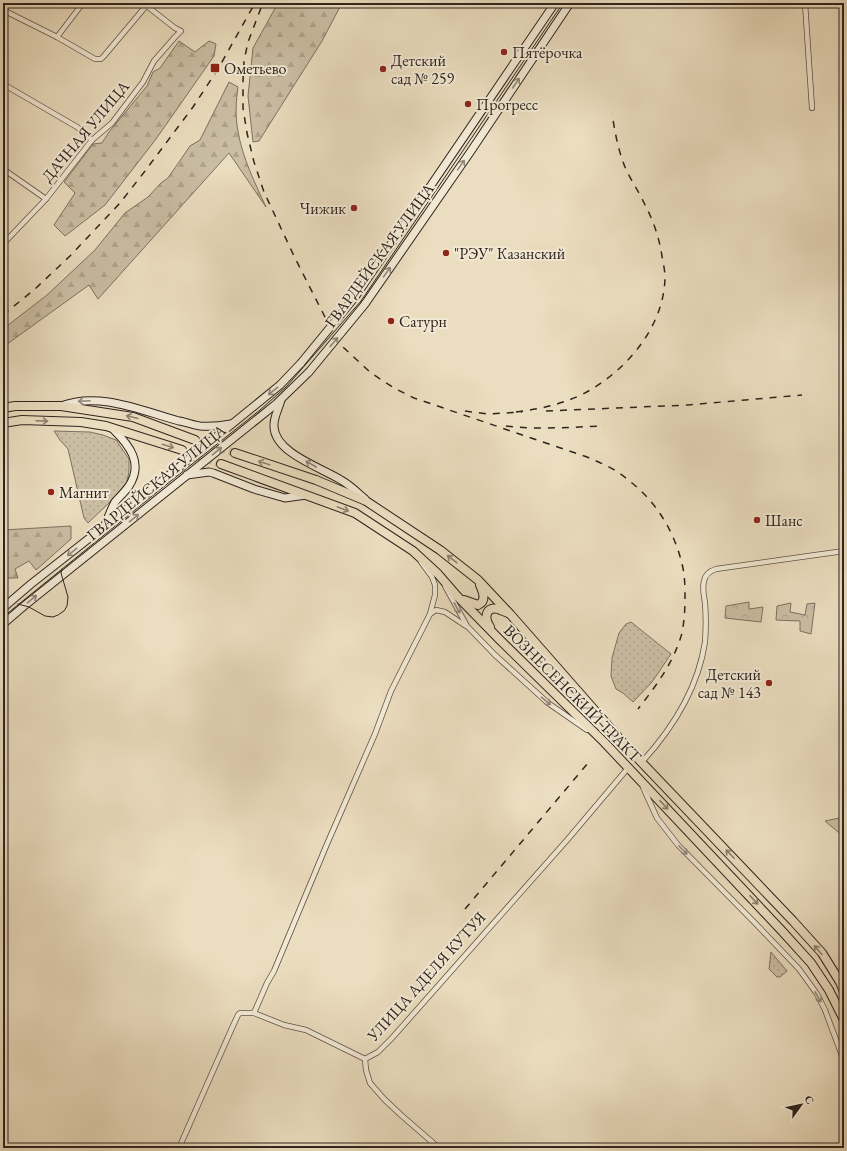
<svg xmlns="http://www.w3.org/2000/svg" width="847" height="1151" viewBox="0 0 847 1151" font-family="'EB Garamond',serif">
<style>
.grass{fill:url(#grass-dots);stroke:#7d7161}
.forest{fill:url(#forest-firs);stroke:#7d7161}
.park{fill:url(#park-crowns);stroke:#7d7161}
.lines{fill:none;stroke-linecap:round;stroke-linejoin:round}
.primary-tunnel{stroke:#c5b89f;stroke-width:8;stroke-dasharray:8 4;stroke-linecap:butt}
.street-casing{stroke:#5e5246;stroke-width:6}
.secondary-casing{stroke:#2f241e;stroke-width:9}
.primary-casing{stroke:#2f241e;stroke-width:10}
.street{stroke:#f2e9d5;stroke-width:4.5}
.secondary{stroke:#f2e9d5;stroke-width:7}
.primary{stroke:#ebddbf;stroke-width:8}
.tram{stroke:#2f241e;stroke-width:1}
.rail{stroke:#2f241e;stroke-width:1.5;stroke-dasharray:7 7;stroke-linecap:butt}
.secondary-bridge-casing{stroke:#2f241e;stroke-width:9;stroke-linecap:butt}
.secondary-bridge{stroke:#f2e9d5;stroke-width:7}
.oneway{stroke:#90867a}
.oneway2{stroke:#8d806e}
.poi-dot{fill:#8f2418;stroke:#f2e9d5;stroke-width:1.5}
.labels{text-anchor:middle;stroke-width:4;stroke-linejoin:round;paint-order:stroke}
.poi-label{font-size:16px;fill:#2f241e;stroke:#f2e9d5;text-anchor:start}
.street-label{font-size:16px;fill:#2f241e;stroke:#f2e9d5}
</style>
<defs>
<pattern id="grass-dots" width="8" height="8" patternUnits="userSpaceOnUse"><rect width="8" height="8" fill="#cbbea4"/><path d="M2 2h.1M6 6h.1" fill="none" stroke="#afa38d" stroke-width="1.8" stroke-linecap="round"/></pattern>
<pattern id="forest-firs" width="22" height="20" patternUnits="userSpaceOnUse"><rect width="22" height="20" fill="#cbbea4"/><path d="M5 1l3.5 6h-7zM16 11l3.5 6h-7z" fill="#afa38d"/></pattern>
<pattern id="park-crowns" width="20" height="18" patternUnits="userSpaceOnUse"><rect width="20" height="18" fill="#cbbea4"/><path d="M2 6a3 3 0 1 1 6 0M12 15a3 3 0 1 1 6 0" fill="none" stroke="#afa38d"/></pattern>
</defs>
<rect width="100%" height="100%" fill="#ebddbf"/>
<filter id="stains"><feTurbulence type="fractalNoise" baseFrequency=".005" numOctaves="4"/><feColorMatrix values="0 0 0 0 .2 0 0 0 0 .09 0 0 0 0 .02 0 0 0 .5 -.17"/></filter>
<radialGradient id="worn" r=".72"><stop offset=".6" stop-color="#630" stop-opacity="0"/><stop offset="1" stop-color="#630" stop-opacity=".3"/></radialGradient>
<g class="grass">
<polygon points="54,431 90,432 103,435 116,440 129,459 129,471 127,482 110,502 88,523 84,518 68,449 60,440"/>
<polygon points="631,622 671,654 652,682 633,702 623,693 616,689 611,676 612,658 619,633 626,624"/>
<polygon points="771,952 787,971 780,977 777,977 769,969"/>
</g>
<g class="forest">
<polygon points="278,3 342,3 322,41 259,141 253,142 248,96 253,48"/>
<polygon points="179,41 195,52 209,41 216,44 214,56 156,139 105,205 65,236 54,225 75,193 64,182 93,144 102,143 109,132 147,86 153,72 160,68"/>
<path d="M229,82L238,87C236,101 235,116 238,131C242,157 255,183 266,207L229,153L98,299L89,285L3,347V329L47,295L95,250L125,213L148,197L161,183L168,178L190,146L200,140Z"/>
<polygon points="71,526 71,539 36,570 29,561 15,569 18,578 3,578 3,530"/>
<polygon points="844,817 843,836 825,821"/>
</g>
<g class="park">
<polygon points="749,602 749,609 763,607 761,622 725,618 726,606"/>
<polygon points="791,603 790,612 805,615 807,604 815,603 811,634 800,631 800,621 776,620 777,606"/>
</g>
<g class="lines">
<g class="primary-tunnel">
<polyline points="195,440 235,453"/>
<polyline points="182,450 221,464"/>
</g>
<defs>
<g id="street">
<polyline points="805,3 812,108"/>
<polyline points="3,10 57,37 95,59 101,59 104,56 146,6"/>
<polyline points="57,37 83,3"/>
<polyline points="3,84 77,127 92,140"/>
<polyline points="3,169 46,199"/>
<polyline points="3,244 46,199 92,140 112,123 143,82 154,61 175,37 181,31 175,28 143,3"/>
<polyline points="445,586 467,626 495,655 548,703 587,730"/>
<polyline points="430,614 436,610 445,612 466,626"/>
<path d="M642,762C673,728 698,689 705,642C706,629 706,616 705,603C704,596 702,588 704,581C705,575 710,571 716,569L844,551"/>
<polyline points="643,787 647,796 657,818 678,845 756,924 799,969 817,994 825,1010 844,1061"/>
<polyline points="254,1013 267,983 274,971 327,844 375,734 391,691 430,614 435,595 435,585 432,577 421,562"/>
<polyline points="365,1059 378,1052 392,1038 568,839 628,768"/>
<polyline points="365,1059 366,1070 370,1083 384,1099 401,1115 439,1148"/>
<polyline points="179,1148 232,1028 238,1015 240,1013 254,1013 284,1025 306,1030 365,1059"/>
</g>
<g id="secondary">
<polyline points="355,297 555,3"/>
<polyline points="365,304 471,151 570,3"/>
<path d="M281,400C279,408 273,418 274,427C275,453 322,468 341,480C350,485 357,492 365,499"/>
<path d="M61,406C99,391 142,411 179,421C186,422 193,425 200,426C211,427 220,426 231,424"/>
<polyline points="187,475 209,472 213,473 254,489 285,498 306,495"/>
<path d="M105,525C108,518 111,509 115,502C120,496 125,492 129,486C144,463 129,445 113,429"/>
<polyline points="3,608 31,584 157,485 280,385 301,363"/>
<polyline points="3,624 24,606 276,404 309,372"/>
</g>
<g id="primary">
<polyline points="3,408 15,406 61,406 133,417 195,440"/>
<polyline points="3,423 22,420 81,422 106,426 182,450"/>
<polyline points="235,453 316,480 366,501 440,550 478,580 510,614 626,746 793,921 822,953 840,982 844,992"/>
<polyline points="221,464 355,513 413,551 438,574 458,597 499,639 604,742 782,931 811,963 829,990 844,1020"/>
<path d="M464,600L478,605C487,601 483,592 480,585"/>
<path d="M490,627C484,619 485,606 498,609C501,610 505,612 508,613"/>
</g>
</defs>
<use href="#street" class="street-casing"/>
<use href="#secondary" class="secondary-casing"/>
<use href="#primary" class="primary-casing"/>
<use href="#street" class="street"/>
<use href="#secondary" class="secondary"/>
<use href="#primary" class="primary"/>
<g class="tram">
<polyline points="18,604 29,607 45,616 53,617 58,615 64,611 67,606 68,597 61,573 62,569"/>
<polyline points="3,617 167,484 260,410 286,387 361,301 563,3"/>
</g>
<g class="rail">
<path d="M261,8L248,42L244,61L243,81V108L247,133L254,162L264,192L294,256L328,323L343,347L371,373L394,388L414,398L587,457C601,463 616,469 627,479C655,500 674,530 682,564C685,575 685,588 685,600C685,611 684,622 682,633C674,662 656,686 638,709"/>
<polyline points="3,315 35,289 70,256 120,203 145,171 193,107 218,69 255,3"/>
<polyline points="465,411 488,414 522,412"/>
<polyline points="546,411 688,405 802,395"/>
<path d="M516,412C540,409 559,405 581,395C625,373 666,326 665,274C664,266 662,257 661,250C658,235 653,220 646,207C640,193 631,181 625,167C618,150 615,132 612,114"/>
<path d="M506,426C538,430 571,427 604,426"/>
<polyline points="465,909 588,763"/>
</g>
<defs>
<g id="secondary-bridge">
<polyline points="301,363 355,297"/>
<polyline points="309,372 365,304"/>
</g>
</defs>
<use href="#secondary-bridge" class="secondary-bridge-casing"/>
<use href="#secondary-bridge" class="secondary-bridge"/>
</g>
<defs><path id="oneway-shaft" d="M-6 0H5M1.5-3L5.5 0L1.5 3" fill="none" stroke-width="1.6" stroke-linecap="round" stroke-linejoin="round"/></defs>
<g class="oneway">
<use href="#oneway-shaft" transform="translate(516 83) rotate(-56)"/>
<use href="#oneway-shaft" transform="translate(461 165) rotate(-55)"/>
<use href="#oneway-shaft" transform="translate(387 272) rotate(-55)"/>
<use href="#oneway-shaft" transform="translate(334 342) rotate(-50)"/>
<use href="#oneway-shaft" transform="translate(273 391) rotate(141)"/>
<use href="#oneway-shaft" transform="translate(84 401) rotate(177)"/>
<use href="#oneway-shaft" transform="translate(217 451) rotate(-39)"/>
<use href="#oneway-shaft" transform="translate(311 464) rotate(-150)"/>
<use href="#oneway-shaft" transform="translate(134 518) rotate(-39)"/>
<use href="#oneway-shaft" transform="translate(72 552) rotate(142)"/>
<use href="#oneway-shaft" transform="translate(32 599) rotate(-39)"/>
<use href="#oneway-shaft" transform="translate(457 608) rotate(61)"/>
<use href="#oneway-shaft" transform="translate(546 701) rotate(40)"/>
<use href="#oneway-shaft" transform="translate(683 850) rotate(45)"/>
<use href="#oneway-shaft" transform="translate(818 997) rotate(61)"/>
</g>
<g class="oneway2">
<use href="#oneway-shaft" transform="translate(132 417) rotate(-166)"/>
<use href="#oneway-shaft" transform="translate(42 421) rotate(2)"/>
<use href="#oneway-shaft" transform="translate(168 446) rotate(17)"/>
<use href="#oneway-shaft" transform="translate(264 463) rotate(-162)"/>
<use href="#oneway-shaft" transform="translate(343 509) rotate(20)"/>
<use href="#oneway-shaft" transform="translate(452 559) rotate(-142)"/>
<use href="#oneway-shaft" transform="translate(664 805) rotate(47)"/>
<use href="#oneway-shaft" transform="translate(730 854) rotate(-134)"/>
<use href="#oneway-shaft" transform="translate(754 900) rotate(47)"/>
<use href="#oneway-shaft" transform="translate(818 950) rotate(-130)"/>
</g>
<g class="poi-dot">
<circle cx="504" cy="52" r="4"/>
<rect x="210" y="63" width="10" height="10" rx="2"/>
<circle cx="383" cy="69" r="4"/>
<circle cx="468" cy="104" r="4"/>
<circle cx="354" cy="208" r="4"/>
<circle cx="446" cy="253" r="4"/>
<circle cx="391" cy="321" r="4"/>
<circle cx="51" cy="492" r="4"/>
<circle cx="757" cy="520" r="4"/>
<circle cx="769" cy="683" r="4"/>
</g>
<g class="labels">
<g class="poi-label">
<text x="512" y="58">Пятёрочка</text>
<text x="391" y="66">Детский<tspan x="391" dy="18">сад № 259</tspan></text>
<text x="224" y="74">Ометьево</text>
<text x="476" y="110">Прогресс</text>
<text x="346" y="214" text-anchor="end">Чижик</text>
<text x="454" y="259">"РЭУ" Казанский</text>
<text x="399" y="327">Сатурн</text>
<text x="59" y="498">Магнит</text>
<text x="765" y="526">Шанс</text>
<text x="761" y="680" text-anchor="end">Детский<tspan x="761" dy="18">сад № 143</tspan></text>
</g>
<g class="street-label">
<text transform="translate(85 131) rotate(-50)" y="6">ДАЧНАЯ УЛИЦА</text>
<text transform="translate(379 255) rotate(-54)" y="6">ГВАРДЕЙСКАЯ УЛИЦА</text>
<text transform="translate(156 482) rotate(-39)" y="6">ГВАРДЕЙСКАЯ УЛИЦА</text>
<text transform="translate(573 693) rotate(45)" y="6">ВОЗНЕСЕНСКИЙ ТРАКТ</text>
<text transform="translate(426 976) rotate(-48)" y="6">УЛИЦА АДЕЛЯ КУТУЯ</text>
</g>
</g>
<rect width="847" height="1151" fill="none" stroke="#ebddbf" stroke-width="16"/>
<rect x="4" y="4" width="839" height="1143" fill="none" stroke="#2f241e" stroke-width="2"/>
<rect x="8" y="8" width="831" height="1135" fill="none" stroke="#2f241e"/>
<g transform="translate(801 1105) rotate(57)" stroke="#f2e9d5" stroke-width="3" paint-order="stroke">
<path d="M0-3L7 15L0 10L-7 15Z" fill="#2f241e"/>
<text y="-6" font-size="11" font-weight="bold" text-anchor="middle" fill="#2f241e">С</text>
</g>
<rect width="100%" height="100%" filter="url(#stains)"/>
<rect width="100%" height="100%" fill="url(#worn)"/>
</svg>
